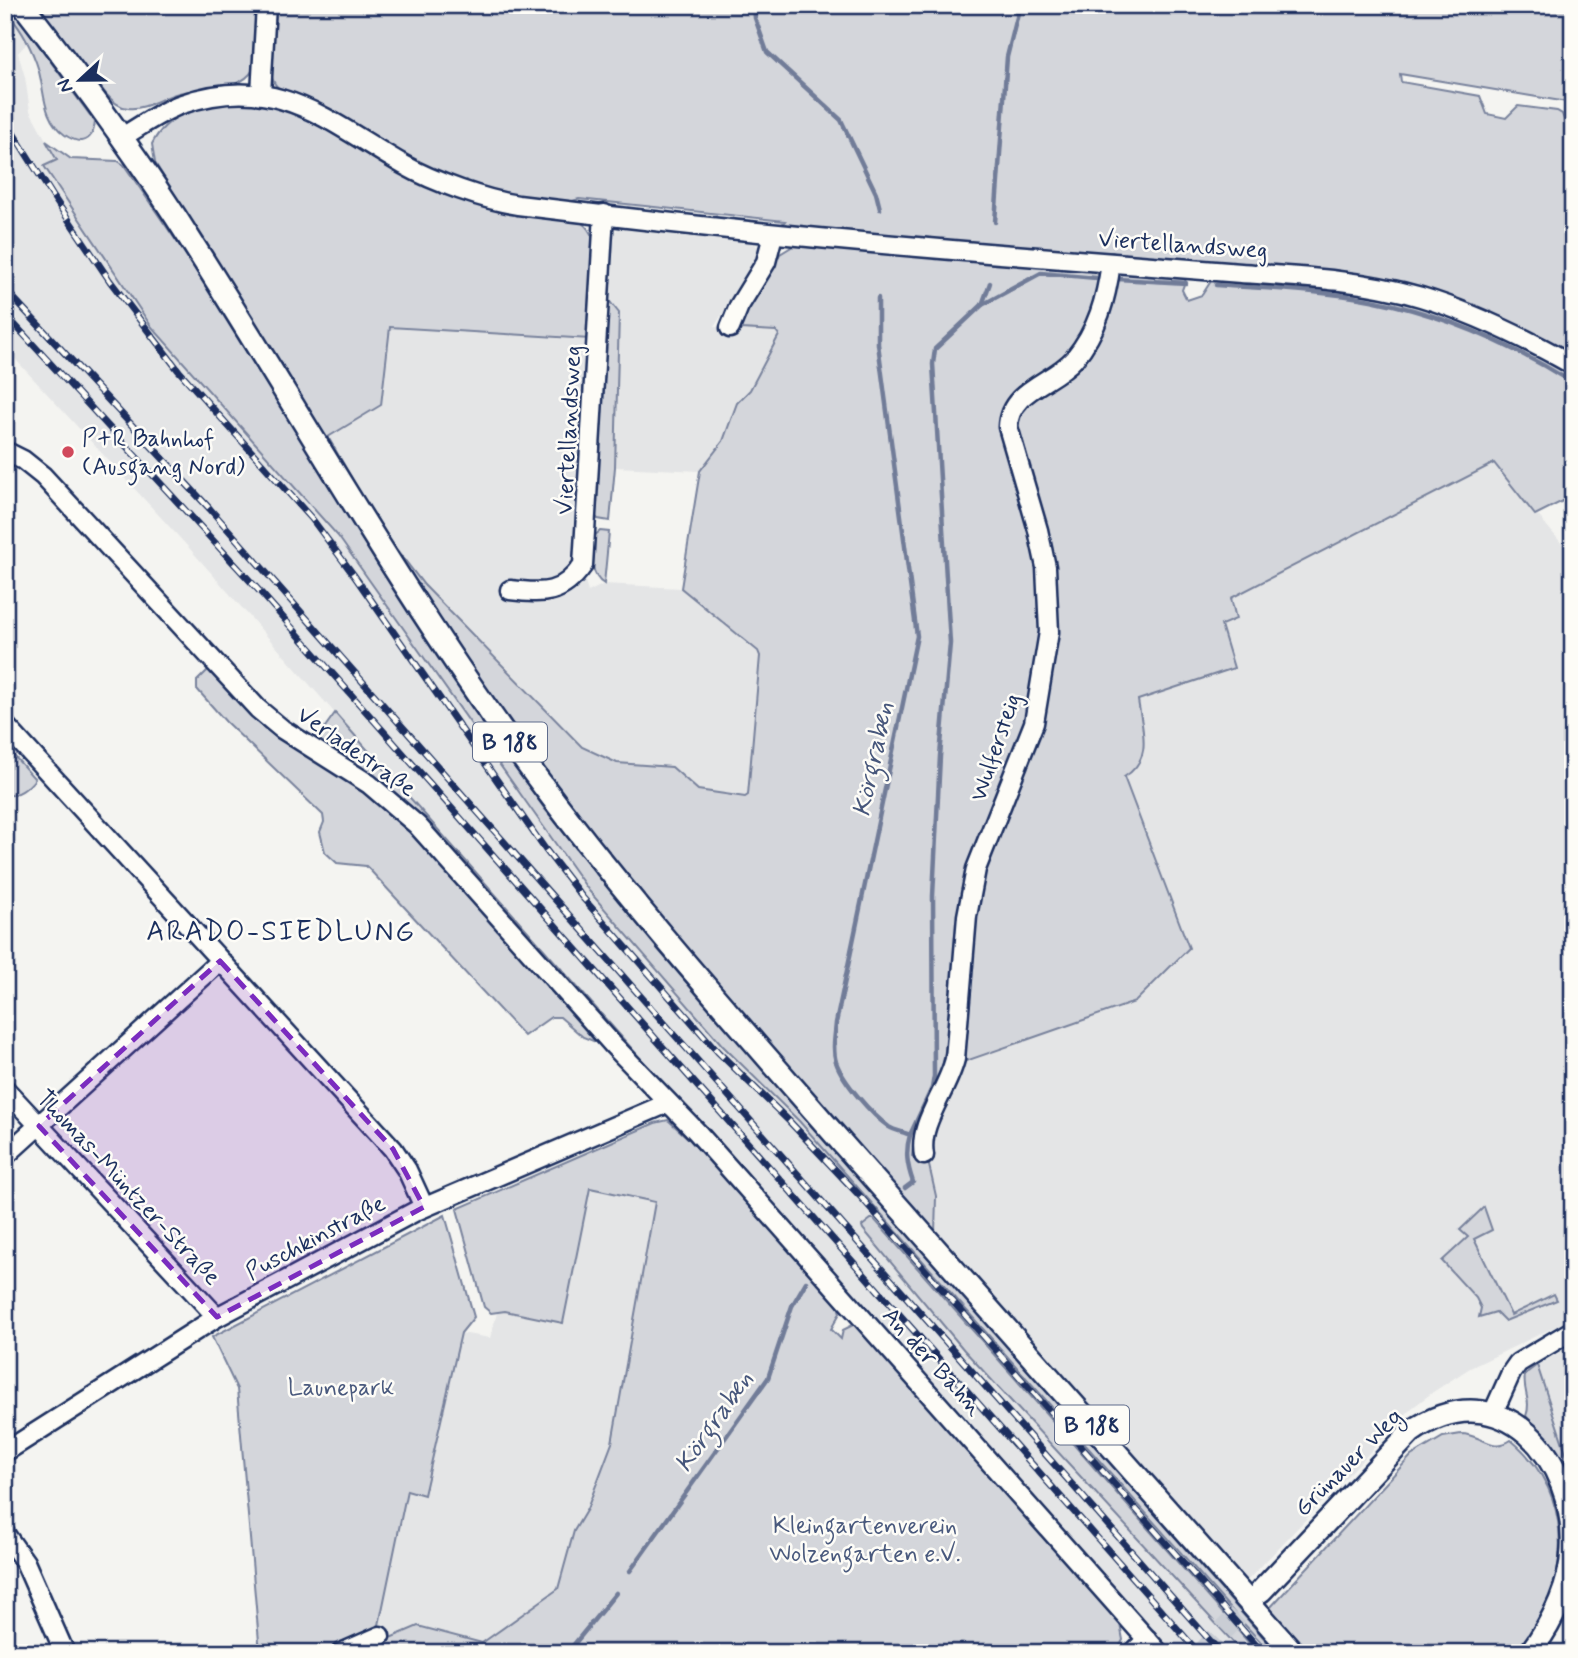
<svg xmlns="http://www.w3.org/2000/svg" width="1578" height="1658" viewBox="0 0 1578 1658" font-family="Mynerve,sans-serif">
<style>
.built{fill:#e4e5e6}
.green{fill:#d4d6db;stroke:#78829c;stroke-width:2}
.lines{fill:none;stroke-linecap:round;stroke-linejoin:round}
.stream{stroke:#717c98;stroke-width:4.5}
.major-tunnel{stroke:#c9cdd4;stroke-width:21;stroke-dasharray:21 10;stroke-linecap:butt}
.minor-casing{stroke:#1b2f5e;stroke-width:23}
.major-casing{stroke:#1b2f5e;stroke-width:26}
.minor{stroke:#fdfcf7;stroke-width:18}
.major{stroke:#fdfcf7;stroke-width:21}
.rail-casing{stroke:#1b2f5e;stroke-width:7}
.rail{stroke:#fdfcf7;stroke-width:4.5;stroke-dasharray:13;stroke-linecap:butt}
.marked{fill:#7b2cbf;fill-opacity:0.2;stroke:#7b2cbf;stroke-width:5;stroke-dasharray:14 9;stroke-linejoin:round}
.poi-dot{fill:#d1495b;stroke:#fdfcf7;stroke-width:2.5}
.labels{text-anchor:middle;stroke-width:5;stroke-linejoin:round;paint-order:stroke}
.shield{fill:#fdfcf7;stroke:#5f6c8c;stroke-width:2}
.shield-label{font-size:23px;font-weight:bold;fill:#1b2f5e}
.street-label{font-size:24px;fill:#1b2f5e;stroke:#fdfcf7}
.poi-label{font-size:24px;fill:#1b2f5e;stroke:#fdfcf7;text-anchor:start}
.park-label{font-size:24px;fill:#49597d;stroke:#fdfcf7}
.water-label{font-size:26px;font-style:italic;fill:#46567b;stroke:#fdfcf7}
.quarter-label{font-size:28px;letter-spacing:2px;fill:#1b2f5e;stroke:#fdfcf7}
</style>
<rect width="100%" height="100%" fill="#f4f4f1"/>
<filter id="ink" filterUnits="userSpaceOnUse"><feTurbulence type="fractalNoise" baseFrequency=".0143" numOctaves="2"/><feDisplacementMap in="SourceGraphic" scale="14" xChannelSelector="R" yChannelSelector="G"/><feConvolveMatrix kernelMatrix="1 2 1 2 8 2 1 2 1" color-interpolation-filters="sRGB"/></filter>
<g filter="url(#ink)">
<g class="built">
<polygon points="5,11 17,23 28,42 18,53 25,77 30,111 57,160 44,167 151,326 338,536 589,891 723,1046 799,1121 882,1217 871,1219 863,1226 863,1229 964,1350 1243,1653 1165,1653 190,549 5,348"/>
<polygon points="627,225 749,239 758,247 761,255 714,327 777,331 779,335 750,390 737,403 723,441 700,471 615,467 619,313 607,298 610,241 613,232"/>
<polygon points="389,327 590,339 579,557 588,592 604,584 681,588 758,651 760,656 748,795 745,797 698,790 672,767 617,763 582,747 424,585 381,529 328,437 381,405"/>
<polygon points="1494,463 1573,557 1573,1318 1470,1368 1433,1392 1412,1408 1245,1583 935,1234 936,1196 926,1153 966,1061 1135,1002 1189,948 1124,777 1144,750 1137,700 1233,668 1220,624 1231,598"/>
<polygon points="590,1188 655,1202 612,1443 587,1509 574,1531 558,1589 482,1643 418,1626 384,1640 378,1630 407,1490 424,1495 461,1333 490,1338 497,1313 505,1311 563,1323"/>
<polygon points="1573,1345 1573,1474 1537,1365"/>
</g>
<g class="green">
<path d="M5,5H9L95,122C94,130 93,136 85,140C78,143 71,139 65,135C40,117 46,88 36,62C29,43 20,26 5,11Z"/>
<path d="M36,5H259C258,21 260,63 250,74C234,92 201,87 179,93C162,97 146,110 128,108C118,107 112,100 106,94Z"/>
<path d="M273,5H1573V103L1400,74L1401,82L1480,96L1487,114L1506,118L1518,106L1557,111L1562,114L1566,125L1573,127V356L1428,292L778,229L785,221L579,199L569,202C519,197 469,190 424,167C391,150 361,127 327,110C316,104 281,94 275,84C264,67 272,26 273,5Z"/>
<path d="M228,102H255L285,108L328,127L393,168L575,219C586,224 589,229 594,240L590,339L390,327L381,405L328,437L381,529L424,585L582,747L617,763L672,767L698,790L745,797L748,795L760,656L758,651L681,588L700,471L723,441L737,403L750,390L779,335L776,331L741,329L740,324L780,254L793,246L1093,268L1099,276L1097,299L1072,352L1012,396L1039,566L1042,628L1029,723L979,847L941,1075L915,1131L912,1156L919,1160L928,1161L936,1196L935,1234C801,1082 662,933 542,770C399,576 283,366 155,163L152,144C167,114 197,106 228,102Z"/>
<polygon points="46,141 71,159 118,161 124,165 195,268 379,567 440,660 544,808 656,947 1277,1653 1271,1653 1244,1624 799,1121 723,1046 589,891 338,536 151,326 44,166 57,160"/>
<path d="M1121,270L1187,276L1182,290L1187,300L1202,295L1213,278C1249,280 1285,280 1321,285C1409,297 1497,326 1573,374V496L1535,515L1494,463L1231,598L1236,619L1221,625L1234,668L1138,700C1142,729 1154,759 1124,777L1189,948L1135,1002L966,1061L964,1037L977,888L1041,727L1052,673L1055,633L1015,425L1022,405L1079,364L1115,276Z"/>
<polygon points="607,298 619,313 615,467 610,521 598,519 594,514"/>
<path d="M600,531L609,532L604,584C589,575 592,553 593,537Z"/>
<polygon points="208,670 264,728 365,792 406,827 596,1042 583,1037 560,1017 551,1017 524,1036 369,869 366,866 337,863 325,852 320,832 324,822 323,815 226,722 197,689 197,681"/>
<polygon points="335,713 664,1085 620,1042 429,827 315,741"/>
<path d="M5,746L35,779C27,789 19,795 5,796Z"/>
<polygon points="668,1120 691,1141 838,1305 840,1313 831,1329 841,1339 843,1330 855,1324 1120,1624 1123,1640 1116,1653 355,1653 418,1626 482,1643 558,1589 574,1531 587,1509 612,1443 655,1202 590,1188 563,1323 505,1311 491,1313 484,1307 457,1209 655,1123"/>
<polygon points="1484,1207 1492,1230 1474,1239 1511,1315 1554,1294 1557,1300 1505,1321 1496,1312 1479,1317 1481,1308 1476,1298 1442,1261 1468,1237 1460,1230"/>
<polygon points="445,1215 474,1317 461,1333 424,1495 407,1490 378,1630 324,1653 260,1653 237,1389 212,1337"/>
<polygon points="871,1219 874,1219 1258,1653 1243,1653 964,1350 863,1229 862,1226"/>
<path d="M1537,1365L1573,1474V1493L1550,1442L1526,1416C1532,1401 1522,1390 1525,1374Z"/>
<path d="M1461,1434C1481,1434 1492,1453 1511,1440C1578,1495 1572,1590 1517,1653H1308L1268,1610L1411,1456L1443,1437Z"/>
</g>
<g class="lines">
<g class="stream">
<polyline points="754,5 755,18 767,52 841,120 876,193 880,209"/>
<polyline points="995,222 1007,57 1020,5"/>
<polyline points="1118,279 1186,283"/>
<path d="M1216,285C1268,289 1320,290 1371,300C1442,314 1511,344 1573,383"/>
<path d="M878,298V344L917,636L836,1023C835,1036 832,1049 836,1062C843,1082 872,1115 889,1127C895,1131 904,1132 910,1135C905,1152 907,1165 913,1182L905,1188"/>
<polyline points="982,305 990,283"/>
<polyline points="910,1135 932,1088 934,1076 933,896 940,756 950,643 933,364 935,349 982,305 1041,273 1096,278"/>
<polyline points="630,1571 768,1378 792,1306 806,1282"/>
<polyline points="567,1653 616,1593"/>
</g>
<polyline class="major-tunnel" points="1202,1653 1261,1591"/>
<defs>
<g id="minor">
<polyline points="261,94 266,5"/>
<path d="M122,137C141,126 161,111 182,104C277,71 327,121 404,165C434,182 485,200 518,205C679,225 839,241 1000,254C1080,261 1161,266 1241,273C1301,277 1363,280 1421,297C1474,313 1525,338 1573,365"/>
<polyline points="730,328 739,306 766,262 773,235"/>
<polyline points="5,451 23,460 43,476 258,709 282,729 369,784 417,825 614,1046 697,1132 1159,1653"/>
<path d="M510,590C544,594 562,595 583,565L604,214"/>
<polyline points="5,725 393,1149 407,1170 424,1207"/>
<polyline points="5,1089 217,1317"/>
<path d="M924,1155C918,1123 947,1092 955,1059L967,916L976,869L1034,723L1049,632L1046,567L1038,530L1008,427C1009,390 1053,383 1074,359C1098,330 1106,299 1111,263"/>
<polyline points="5,1156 220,961"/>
<polyline points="1493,1413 1511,1373 1518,1363 1573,1330"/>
<polyline points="5,1452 217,1317 416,1211 668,1103"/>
<polyline points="5,1534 25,1562 65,1653"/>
<polyline points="341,1653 380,1636"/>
<polyline points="1133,1653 1147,1639"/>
</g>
<g id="major">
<path d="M23,5C83,82 141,161 193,244C302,415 401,592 521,756C620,892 732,1017 842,1143C992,1313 1143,1483 1294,1653"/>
<path d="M1261,1591L1411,1432C1502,1369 1577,1460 1572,1550C1570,1589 1552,1623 1530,1653"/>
</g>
</defs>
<use href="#minor" class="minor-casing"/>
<use href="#major" class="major-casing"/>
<use href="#minor" class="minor"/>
<use href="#major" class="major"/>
<defs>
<g id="rail">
<polyline points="5,120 54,198 110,281 179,371 312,519 353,574 545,849 582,897 718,1052 789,1121 860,1196 1263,1653"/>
<polyline points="5,289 210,509 1221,1653"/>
<polyline points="5,314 263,595 1199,1653"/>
</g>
</defs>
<use href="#rail" class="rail-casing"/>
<use href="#rail" class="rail"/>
</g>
</g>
<path class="marked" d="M220,961L393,1149L424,1207L217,1317L39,1126Z"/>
<circle class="poi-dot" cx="68" cy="452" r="7"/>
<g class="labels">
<g class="shield">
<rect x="473" y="722.5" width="74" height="39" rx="5"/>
<rect x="1055" y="1405.5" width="74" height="39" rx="5"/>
</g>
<g class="shield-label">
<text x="510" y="750">B 188</text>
<text x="1092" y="1433">B 188</text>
</g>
<g class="street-label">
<text transform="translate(1183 244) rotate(4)" y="8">Viertellandsweg</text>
<text transform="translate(568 430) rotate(-87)" y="8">Viertellandsweg</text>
<text transform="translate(995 747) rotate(-71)" y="8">Wulfersteig</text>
<text transform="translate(357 751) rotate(35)" y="8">Verladestraße</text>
<text transform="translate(129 1187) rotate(47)" y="8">Thomas-Müntzer-Straße</text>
<text transform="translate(315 1237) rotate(-28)" y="8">Puschkinstraße</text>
<text transform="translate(933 1361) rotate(48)" y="8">An der Bahn</text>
<text transform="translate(1348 1462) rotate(-45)" y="8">Grünauer Weg</text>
</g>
<g class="poi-label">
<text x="82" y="446">P+R Bahnhof<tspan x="82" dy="28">(Ausgang Nord)</tspan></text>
</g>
<g class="park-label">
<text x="341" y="1395">Launepark</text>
<text x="865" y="1533">Kleingartenverein<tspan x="865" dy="28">Wolzengarten e.V.</tspan></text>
</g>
<g class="water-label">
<text transform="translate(872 759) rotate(-78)" y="9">Körgraben</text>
<text transform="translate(713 1421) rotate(-55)" y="9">Körgraben</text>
</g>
<g class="quarter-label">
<text x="281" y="940">ARADO-SIEDLUNG</text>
</g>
</g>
<rect width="1578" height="1658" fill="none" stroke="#fdfcf7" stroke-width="28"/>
<rect x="14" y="14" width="1550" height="1630" fill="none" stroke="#1b2f5e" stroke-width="2.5" filter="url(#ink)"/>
<g transform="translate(80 80) rotate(248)" stroke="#fdfcf7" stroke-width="5" paint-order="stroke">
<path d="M0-5L12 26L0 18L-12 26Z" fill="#1b2f5e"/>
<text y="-10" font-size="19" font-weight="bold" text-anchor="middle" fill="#1b2f5e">N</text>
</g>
</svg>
